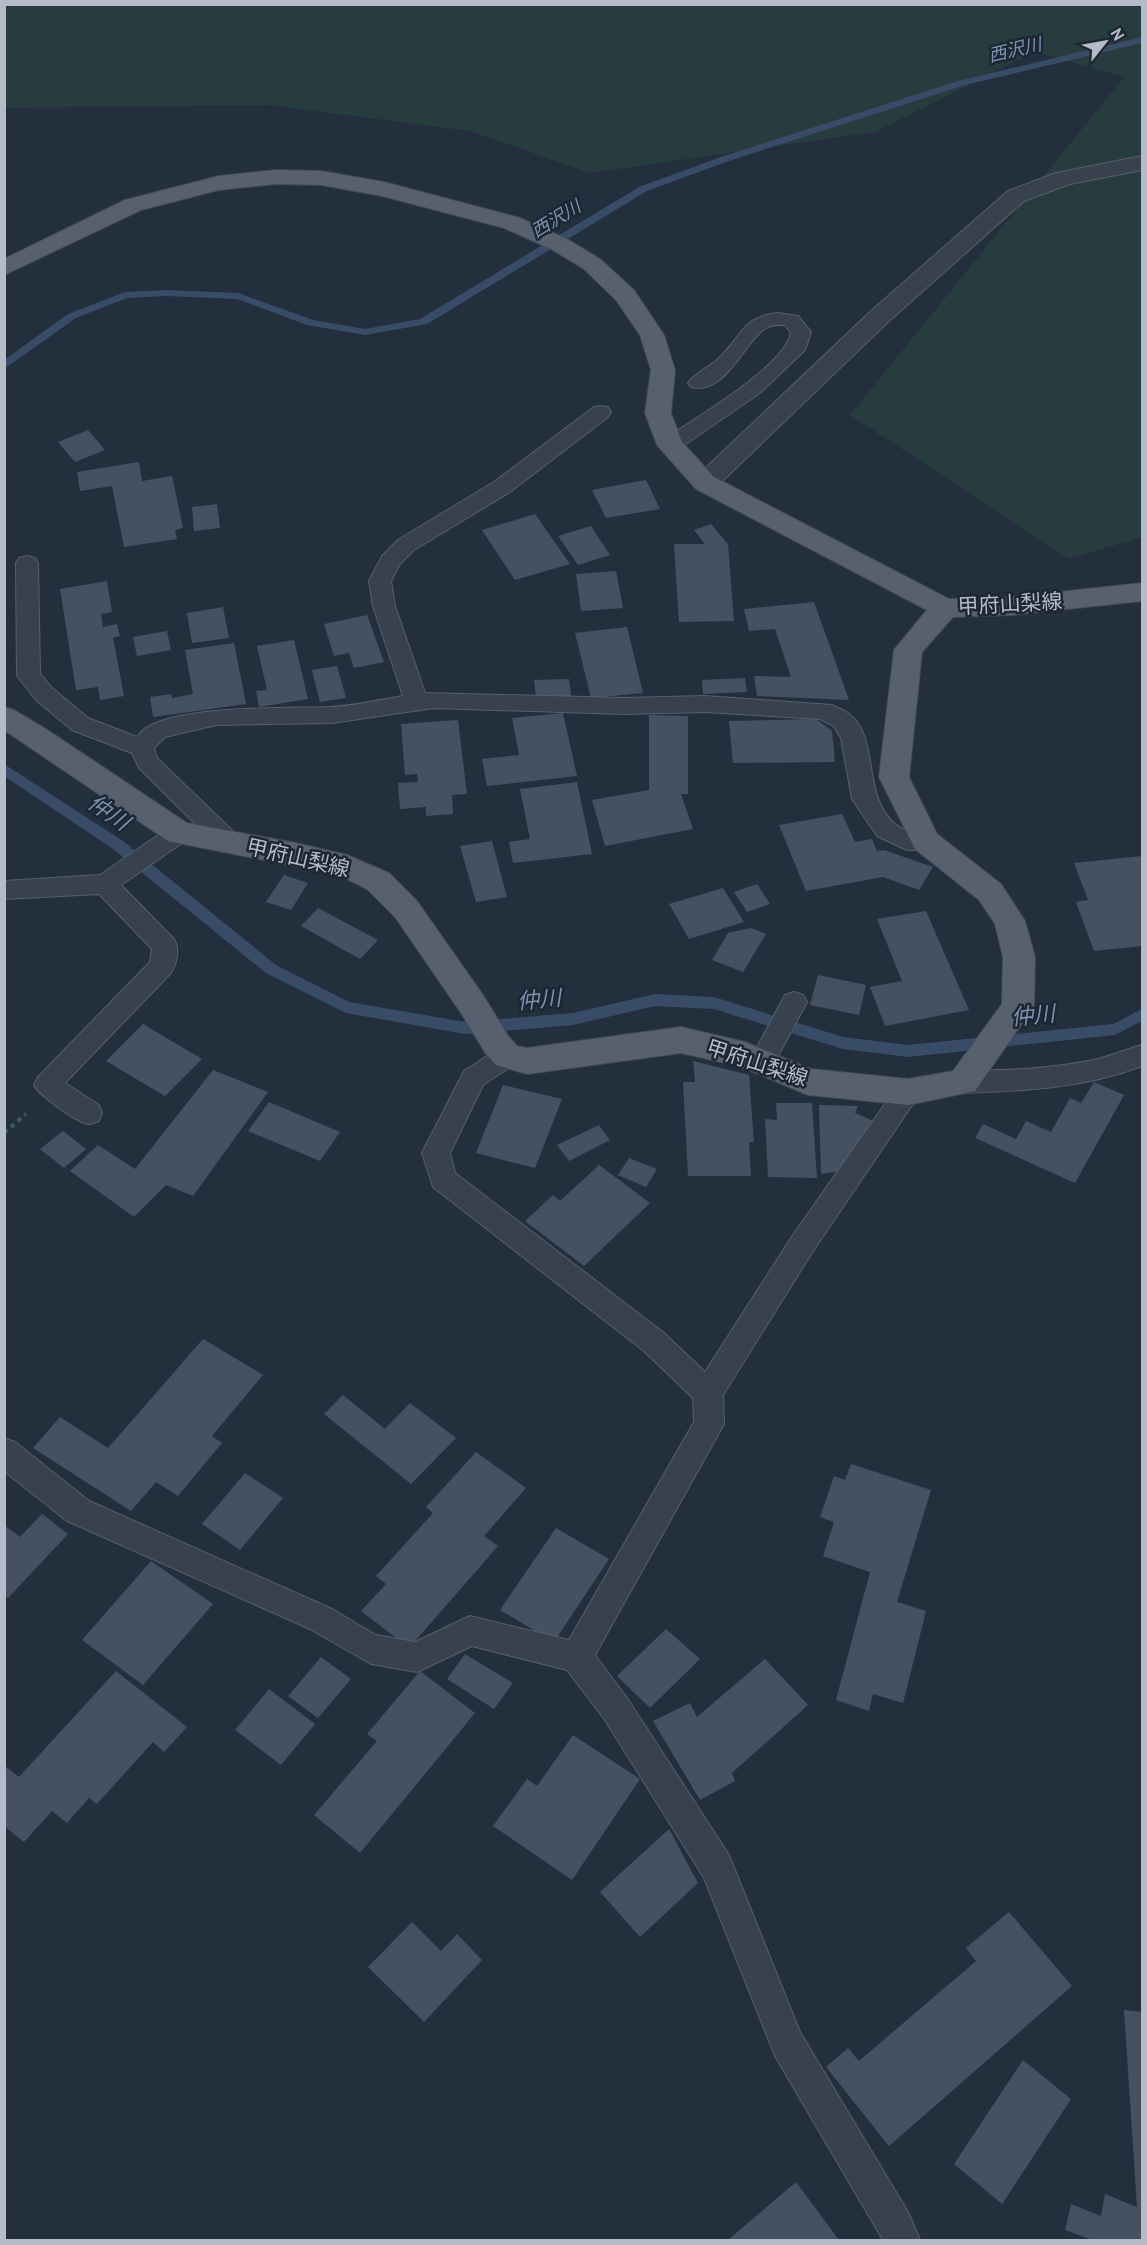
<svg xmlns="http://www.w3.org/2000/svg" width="1147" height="2245" viewBox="0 0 1147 2245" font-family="'PT Sans','Noto Sans JP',sans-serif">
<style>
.green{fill:#263c3f}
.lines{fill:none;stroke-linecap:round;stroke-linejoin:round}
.stream{fill:#394c67;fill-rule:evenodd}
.building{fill:#455162}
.lane-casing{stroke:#565f6c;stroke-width:2}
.street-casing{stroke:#565f6c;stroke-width:2}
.primary-casing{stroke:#414a57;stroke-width:2}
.path{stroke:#44595c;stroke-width:4;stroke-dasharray:4.5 4.5;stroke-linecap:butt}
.lane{fill:#38414e;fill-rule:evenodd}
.street{fill:#38414e;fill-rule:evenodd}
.primary{fill:#56606e;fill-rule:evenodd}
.labels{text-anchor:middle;stroke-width:5;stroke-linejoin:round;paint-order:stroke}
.far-water-label{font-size:18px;font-style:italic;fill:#7c92b1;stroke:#1d2633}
.street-label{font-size:21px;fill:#b4bcc9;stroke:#1d2633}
.water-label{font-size:22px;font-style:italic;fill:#7c92b1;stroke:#1d2633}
</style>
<rect width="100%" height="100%" fill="#242f3e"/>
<polygon class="green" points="4,5 1142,5 1142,537 1069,559 850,415 1124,77 1034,52 875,132 590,173 470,131 268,105 5,108"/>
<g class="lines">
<g class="stream">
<polygon points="1142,37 1142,43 965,85 729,161 647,191 427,324 365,335 307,325 237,299 166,296 127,298 76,318 4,369 4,360 68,314 125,292 166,290 238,293 313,320 365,329 420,319 639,187 721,157 958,81"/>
<polygon points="4,764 123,841 276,965 349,1002 465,1022 573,1013 655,994 714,997 843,1037 908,1045 1113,1024 1142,1009 1142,1021 1115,1035 908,1057 843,1049 714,1009 655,1006 573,1025 465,1034 346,1013 266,973 113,849 4,776"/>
</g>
</g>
<g class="building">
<polygon points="88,430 105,450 75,462 58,442"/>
<polygon points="139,462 142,481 172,476 183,528 175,530 177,539 124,547 112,486 80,491 77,472"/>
<polygon points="646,480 660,509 606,518 592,490"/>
<polygon points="217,504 220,528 194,531 192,507"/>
<polygon points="535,514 570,564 515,580 482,530"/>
<polygon points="711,524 728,544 734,621 679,622 674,544 705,544 694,530"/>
<polygon points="591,526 610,555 578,565 558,536"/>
<polygon points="616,571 623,608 581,611 576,574"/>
<polygon points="107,581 112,612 101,614 103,627 117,624 120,636 113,638 124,696 100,700 98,687 76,690 60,589"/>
<polygon points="814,602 849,700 757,696 754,676 791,677 775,629 749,631 744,609"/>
<polygon points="223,607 229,638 192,643 187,613"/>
<polygon points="367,615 384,662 354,668 349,653 334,656 324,624"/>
<polygon points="627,627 643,693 591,698 575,633"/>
<polygon points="167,631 171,650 137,656 133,637"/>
<polygon points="294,640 308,699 259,707 256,691 267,690 257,646"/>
<polygon points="234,643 246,704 153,717 150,697 171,694 172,698 193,694 185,650"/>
<polygon points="337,666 346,698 320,702 312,670"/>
<polygon points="745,678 747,692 703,694 702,680"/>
<polygon points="569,679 571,696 536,698 534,680"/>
<polygon points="563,713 577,776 487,786 482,759 519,755 512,718"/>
<polygon points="649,715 688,716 688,794 681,794 693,829 605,846 592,800 649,790"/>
<polygon points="816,719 832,731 835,762 733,763 729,721"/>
<polygon points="458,720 467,794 452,795 453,814 426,816 426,807 400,809 398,783 418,782 417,774 405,775 401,724"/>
<polygon points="577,782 592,854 513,863 509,842 530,839 520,789"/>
<polygon points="842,814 855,842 872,839 877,851 884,850 933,867 919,890 883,877 806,891 779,825"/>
<polygon points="492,841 507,897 476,902 460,846"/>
<polygon points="1142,856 1142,946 1094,951 1076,902 1088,900 1074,863"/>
<polygon points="284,875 308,883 291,910 266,902"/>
<polygon points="757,884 770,904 747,912 734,892"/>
<polygon points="723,888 744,922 689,939 669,904"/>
<polygon points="318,908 378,940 360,959 301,926"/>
<polygon points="926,911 969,1010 885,1026 870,987 902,981 877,919"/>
<polygon points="751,928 766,934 743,972 712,960 728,933"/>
<polygon points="818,975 866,985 859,1015 810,1005"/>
<polygon points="143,1024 202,1059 165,1096 106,1061"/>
<polygon points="693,1061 749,1075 754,1142 749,1142 751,1176 688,1176 683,1082 695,1082"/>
<polygon points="213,1070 268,1092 193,1196 166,1185 134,1217 70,1171 98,1145 135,1169"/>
<polygon points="1094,1082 1124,1095 1075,1183 975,1138 983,1124 1016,1139 1026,1121 1051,1132 1070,1098 1081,1103"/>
<polygon points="503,1085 562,1099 535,1168 476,1153"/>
<polygon points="269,1102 340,1132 320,1161 248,1131"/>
<polygon points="776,1103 812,1103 817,1178 768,1177 765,1119 777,1120"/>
<polygon points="819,1105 858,1106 855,1113 878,1123 841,1171 821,1174"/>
<polygon points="599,1125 610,1140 569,1161 557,1145"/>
<polygon points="63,1131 86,1149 64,1168 40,1149"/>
<polygon points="629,1158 657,1169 646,1187 618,1175"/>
<polygon points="599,1165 650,1203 584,1266 525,1221 553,1195 560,1201"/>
<polygon points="203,1339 263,1375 212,1436 222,1443 178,1496 156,1482 131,1511 33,1448 60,1417 108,1448"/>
<polygon points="343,1395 385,1429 410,1403 456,1438 411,1484 324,1414"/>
<polygon points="476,1452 526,1488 484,1536 498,1546 409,1648 361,1611 386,1584 376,1576 433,1513 426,1507"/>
<polygon points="851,1464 931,1490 897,1602 926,1611 903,1703 873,1694 869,1711 836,1700 870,1572 823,1556 834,1522 820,1517 834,1476 845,1480"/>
<polygon points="245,1473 283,1498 240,1550 202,1524"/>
<polygon points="42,1514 68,1534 8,1598 4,1595 4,1525 20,1537"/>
<polygon points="556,1528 609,1559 554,1642 500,1610"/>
<polygon points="151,1561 213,1604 143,1685 82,1640"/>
<polygon points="666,1629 700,1659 650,1708 617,1676"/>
<polygon points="465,1654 513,1683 494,1709 447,1679"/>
<polygon points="321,1657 351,1679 318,1718 288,1696"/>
<polygon points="765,1659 808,1705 732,1773 735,1781 700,1800 653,1721 690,1703 697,1717"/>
<polygon points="116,1671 187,1727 164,1752 153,1742 97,1804 89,1798 67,1823 52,1811 24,1842 4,1826 4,1765 19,1777"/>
<polygon points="420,1671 475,1713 360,1853 314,1815 377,1741 367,1734"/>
<polygon points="269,1689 315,1724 281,1765 235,1730"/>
<polygon points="573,1735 640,1779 572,1880 493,1826 527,1779 537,1786"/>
<polygon points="669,1829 698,1883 640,1937 600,1892"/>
<polygon points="1009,1912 1072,1986 889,2146 826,2067 848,2048 859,2061 976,1961 966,1948"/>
<polygon points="412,1922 441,1951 457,1934 482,1960 424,2022 368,1967"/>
<polygon points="1124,2010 1142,2012 1142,2240 1092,2240 1065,2230 1071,2204 1101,2216 1105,2194 1137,2207"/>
<polygon points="1023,2060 1071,2099 1002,2204 954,2164"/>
<polygon points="796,2182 839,2240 728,2240"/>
</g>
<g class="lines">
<defs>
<g id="lane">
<path d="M778,313L798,316L811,332L805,350L760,393L677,450L670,452L663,450L659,445L663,440C694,419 783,368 791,333L785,325C779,325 772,324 766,328C744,341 726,396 691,387L688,383C695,373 708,368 717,360C742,338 740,317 778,313Z"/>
<path d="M601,406L608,407L611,412L608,417L510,492L414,550L399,565L391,581L395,606L425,693L624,698L705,696L832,705C838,708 844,710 849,714C880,737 861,795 895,824C906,834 921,831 935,835L938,841L935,847L926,850H907L877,836L852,799L841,738L834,726L820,719L705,712L624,714L434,708L332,723L216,725L165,737L154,748L157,758L239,837L242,843L239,849L230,852L221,849L139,768L132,753L72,730L36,700L21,681L17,675L16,563L19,558L27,556L35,558L38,563L40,674L52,688L88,718L137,737C157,703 291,709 330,707C354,706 379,700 403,696L373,606L369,581L382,556L398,540L494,482L594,407Z"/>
<path d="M179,824L188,827L191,833L188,839L121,885L174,939C180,949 177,963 171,973L65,1083L99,1105L102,1113L99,1121C95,1122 92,1124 89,1124C78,1124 39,1095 34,1085L38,1077L150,962L152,949L99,894L4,899V881L100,875L170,827Z"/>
<polygon points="794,992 803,995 807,1002 771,1069 762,1072 753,1069 749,1062 753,1055 785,995"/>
<path d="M1142,1045V1066C1085,1088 1024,1091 963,1093L954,1090L950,1082L954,1074L963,1071C1008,1070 1053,1069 1098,1059C1113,1055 1127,1049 1142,1045Z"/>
<polygon points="507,1046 516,1049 520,1056 516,1063 483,1085 450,1153 455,1173 664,1333 705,1372 793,1235 899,1084 908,1081 917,1084 921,1092 813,1251 723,1395 724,1424 719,1433 595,1655 627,1698 729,1855 800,2032 908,2212 920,2240 883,2240 775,2056 704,1878 605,1720 567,1670 472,1646 417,1672 371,1664 310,1629 67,1521 4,1471 4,1438 15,1442 89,1501 332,1609 376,1635 415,1642 470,1616 569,1640 694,1422 693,1398 644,1351 433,1187 422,1153 464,1071 498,1049"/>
</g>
<polygon id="street" points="1142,156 1142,170 1070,184 1024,201 888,322 714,489 705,491 696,489 692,483 696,477 870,312 1008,191 1056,173"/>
<polygon id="primary" points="276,170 321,171 384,182 520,218 567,239 600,259 634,290 664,335 675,370 671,413 682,442 714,477 949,599 1011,597 1142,583 1142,601 1011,615 953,617 922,652 909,777 937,834 1001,884 1025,921 1035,957 1034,1006 975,1091 908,1105 808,1095 739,1066 681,1053 527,1074 496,1065 486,1054 461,1013 395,917 367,889 339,875 168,841 4,730 4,707 14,710 46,729 187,823 296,843 347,855 389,873 417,901 483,995 508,1036 517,1046 527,1048 681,1027 745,1042 811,1069 908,1079 953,1071 1002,1004 1003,957 995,924 979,900 915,849 879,777 894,650 927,610 696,489 657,445 645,413 651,370 640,335 616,300 584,269 551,249 504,228 382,196 321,185 276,184 219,190 141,210 4,275 4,259 125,200 219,176"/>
</defs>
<use href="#lane" class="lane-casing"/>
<use href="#street" class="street-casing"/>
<use href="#primary" class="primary-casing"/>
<polyline class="path" points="4,1133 26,1114"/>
<use href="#lane" class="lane"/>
<use href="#street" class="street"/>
<use href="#primary" class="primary"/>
</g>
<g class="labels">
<g class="far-water-label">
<text transform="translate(1015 50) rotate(-13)" y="6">西沢川</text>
<text transform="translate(556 219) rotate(-31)" y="6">西沢川</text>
</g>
<g class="street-label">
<text transform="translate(1010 604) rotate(-3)" y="7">甲府山梨線</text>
<text transform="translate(298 858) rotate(13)" y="7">甲府山梨線</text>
<text transform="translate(757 1063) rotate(18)" y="7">甲府山梨線</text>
</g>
<g class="water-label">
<text transform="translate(109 812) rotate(34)" y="8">仲川</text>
<text transform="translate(539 999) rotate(-5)" y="8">仲川</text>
<text transform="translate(1033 1015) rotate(-6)" y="8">仲川</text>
</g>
</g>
<rect width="1147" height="2245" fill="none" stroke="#b4bcc9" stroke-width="12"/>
<g transform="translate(1105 42) rotate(59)" stroke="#1d2633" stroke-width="4.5" paint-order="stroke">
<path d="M0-4.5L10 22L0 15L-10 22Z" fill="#b4bcc9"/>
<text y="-9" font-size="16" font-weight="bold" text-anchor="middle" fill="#b4bcc9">N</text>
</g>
</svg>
